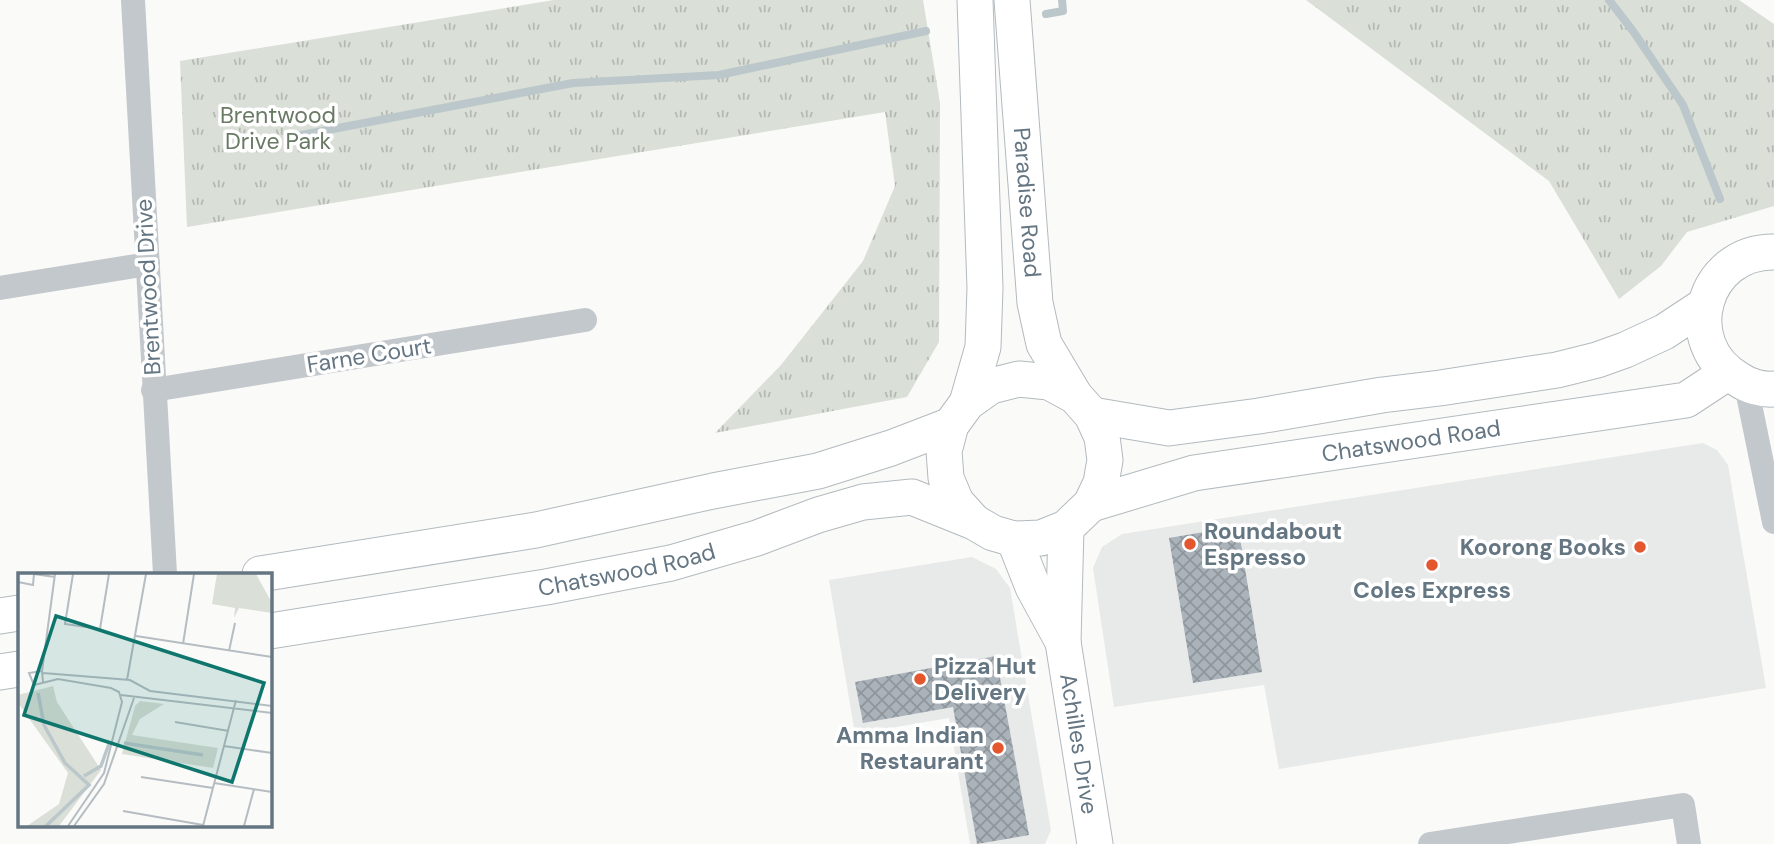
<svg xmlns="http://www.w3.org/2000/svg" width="1774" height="844" viewBox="0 0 1774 844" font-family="'DM Sans',sans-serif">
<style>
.built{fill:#e8e9e9}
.park{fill:url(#park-tufts)}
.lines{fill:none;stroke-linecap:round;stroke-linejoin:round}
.stream{stroke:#bbc7cb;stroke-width:8}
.building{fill:url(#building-cross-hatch)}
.secondary-casing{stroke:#b3babf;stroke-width:37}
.street{stroke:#c3c8cc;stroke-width:24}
.secondary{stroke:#fff;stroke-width:35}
.poi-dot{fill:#e4572e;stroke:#fff;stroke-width:2.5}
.labels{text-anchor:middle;stroke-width:7;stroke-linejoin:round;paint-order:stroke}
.park-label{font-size:23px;fill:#687a64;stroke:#fff}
.street-label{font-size:23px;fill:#657683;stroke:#fff}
.poi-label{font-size:23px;font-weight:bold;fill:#657683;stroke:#fff;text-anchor:start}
.inset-river{fill:none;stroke:#bbc7cb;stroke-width:3.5}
.inset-road{fill:none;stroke:#b5bdc2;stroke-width:2}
.view{fill:#0f766e;fill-opacity:0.15;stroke:#0f766e;stroke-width:3.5}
.inset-edge{fill:none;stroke:#657683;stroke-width:3.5}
</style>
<defs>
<pattern id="park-tufts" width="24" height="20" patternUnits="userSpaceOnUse" patternTransform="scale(1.75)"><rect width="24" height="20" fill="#dadfd7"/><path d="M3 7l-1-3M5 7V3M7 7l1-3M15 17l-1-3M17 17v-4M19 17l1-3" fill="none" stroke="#b4b9b4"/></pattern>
<pattern id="building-cross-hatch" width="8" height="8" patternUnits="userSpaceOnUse" patternTransform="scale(1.75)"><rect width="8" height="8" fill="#aab3b9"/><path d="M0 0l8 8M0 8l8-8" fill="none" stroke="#8e969c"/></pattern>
</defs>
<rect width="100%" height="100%" fill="#fafaf8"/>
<g class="built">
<polygon points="1703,443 1717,450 1728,465 1766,688 1279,769 1264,685 1114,707 1093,568 1102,547 1122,534"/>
<polygon points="972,557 996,569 1010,588 1051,830 1045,844 970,844 949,718 855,734 829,580"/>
</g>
<g class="park">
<polygon points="554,0 923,0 940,103 939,342 907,397 715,433 781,365 863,261 895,186 885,112 187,227 180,61"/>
<polygon points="1306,0 1739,0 1774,24 1774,206 1687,232 1661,266 1619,299 1549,181"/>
</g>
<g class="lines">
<g class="stream">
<polyline points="1609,0 1633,31 1683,105 1720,199"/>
<polyline points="1046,14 1063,11 1062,0"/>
<polyline points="291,137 573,83 719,75 926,31"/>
</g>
</g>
<g class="building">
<polygon points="1227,528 1229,540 1240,538 1262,672 1193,683 1169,538"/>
<polygon points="996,656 1029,835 977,844 953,707 863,723 855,682"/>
</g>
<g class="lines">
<defs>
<g id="secondary">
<path id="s1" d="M1012,0L1035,303L1044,344L1075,396"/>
<path d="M1774,252C1703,251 1677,343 1738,379C1748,386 1762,390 1774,389"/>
<polyline points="967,403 983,347 985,288 975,0"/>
<polyline points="1092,415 1169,428 1259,416 1382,395 1440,388 1557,370 1597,360 1625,350 1664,332 1705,305"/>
<path id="s2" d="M1091,504L1194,473L1686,400L1727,373"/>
<path id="s3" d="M1066,528L1063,642L1095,844"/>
<polyline points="1014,539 1033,587 1063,642"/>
<polyline points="260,574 536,530 713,491 818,471 891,448 951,425"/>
<polyline points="0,616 19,613"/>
<path id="s4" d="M270,631L546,587L671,563L757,538L818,515L863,502L912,497L974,522L993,533L1014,539L1041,538L1066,528L1091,504L1101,483L1105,460L1102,437L1092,415L1075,396L1049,382L1019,379L991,386L967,403L951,425L944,451L946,478L956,502L974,522"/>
<polyline points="0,672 19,669"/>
</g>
</defs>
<use href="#secondary" class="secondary-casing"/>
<g class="street">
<polyline points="133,0 165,574"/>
<polyline points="0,288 148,264"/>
<polyline points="1746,385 1774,522"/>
<polyline points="153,390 585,320"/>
<polyline points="1430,844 1683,805 1689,844"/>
</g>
<use href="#secondary" class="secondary"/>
</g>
<g class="poi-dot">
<circle cx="1190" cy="544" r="7"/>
<circle cx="1640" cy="547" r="7"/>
<circle cx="1432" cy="565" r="7"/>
<circle cx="920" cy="679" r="7"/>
<circle cx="998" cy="748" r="7"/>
</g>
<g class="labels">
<g class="park-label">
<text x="278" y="123">Brentwood<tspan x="278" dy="26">Drive Park</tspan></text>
</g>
<g class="street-label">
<text dy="8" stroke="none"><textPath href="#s1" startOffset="203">Paradise Road</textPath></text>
<text transform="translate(148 287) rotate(-93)" y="8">Brentwood Drive</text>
<text transform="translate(369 355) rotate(-9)" y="8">Farne Court</text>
<text dy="8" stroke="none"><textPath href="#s2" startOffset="327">Chatswood Road</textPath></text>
<text dy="8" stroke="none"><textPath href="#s4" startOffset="362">Chatswood Road</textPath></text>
<text dy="8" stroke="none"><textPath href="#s3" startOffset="217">Achilles Drive</textPath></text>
</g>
<g class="poi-label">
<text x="1204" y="539">Roundabout<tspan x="1204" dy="26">Espresso</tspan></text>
<text x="1626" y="555" text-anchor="end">Koorong Books</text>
<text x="1432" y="598" text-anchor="middle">Coles Express</text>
<text x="934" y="674">Pizza Hut<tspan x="934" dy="26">Delivery</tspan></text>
<text x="984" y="743" text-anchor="end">Amma Indian<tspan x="984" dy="26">Restaurant</tspan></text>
</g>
</g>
<g transform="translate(18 573)">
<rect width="254" height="254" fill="#fafaf8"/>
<path d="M199,1H238L254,30V40L221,35L216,45L217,35L194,31ZM35,113L39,129L83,197L41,253H9L41,231L50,200L0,130V122ZM122,128L146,131L122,146L114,162L200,175L195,195L104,181L117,133Z" fill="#dadfd7"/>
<path class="inset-river" d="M20,120L26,152L47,190L71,212L28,253M106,170L185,182M66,203L83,193L92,168"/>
<path class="inset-road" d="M55,1L47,51L82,56L91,1M0,9L15,12L16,1L37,4M118,63L254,84M165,71L176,1M211,78L217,50M24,98L37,1M25,100L112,107L132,118L254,133M109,107L128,1M25,109L24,98L11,100L16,112L40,106L93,115L101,119L104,129L86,200L50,253M103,122L254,140M157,149L211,158M206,173L254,180M123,204L195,215M196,210L254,219M105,238L185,252M56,253L86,211L116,125M185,253L218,127M226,253L236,216"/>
<path class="view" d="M38,43L246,110L214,209L6,142Z"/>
<rect width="254" height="254" class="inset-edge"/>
</g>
</svg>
